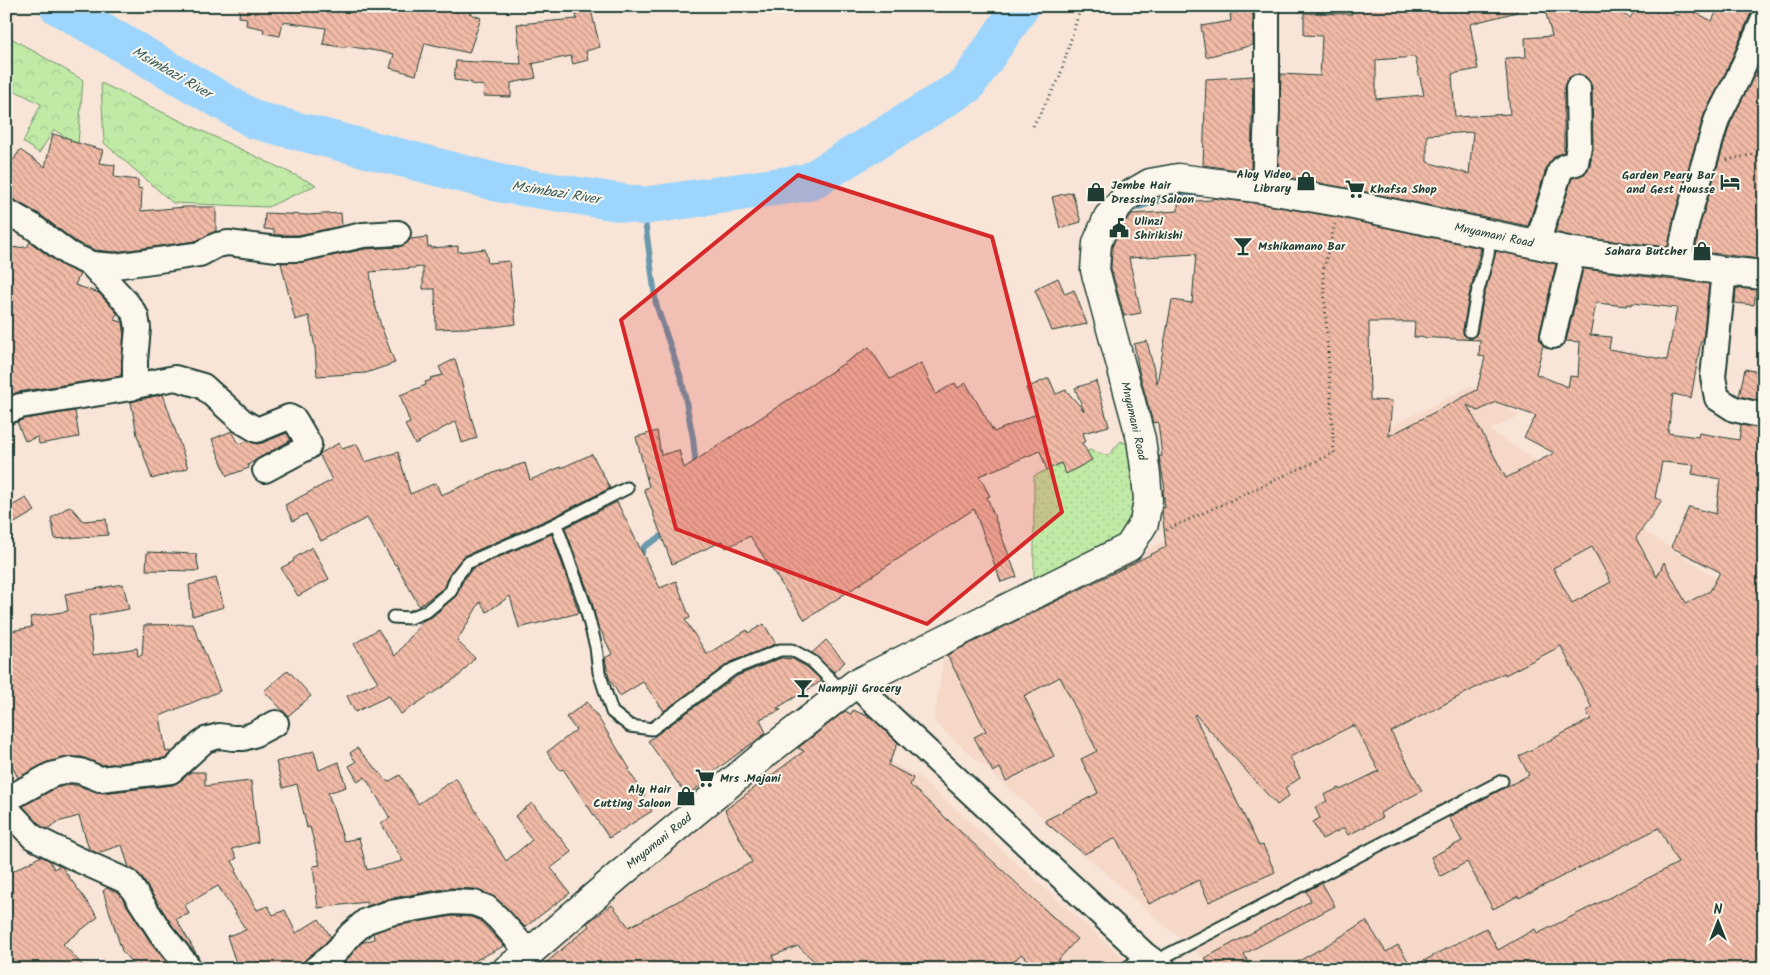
<svg xmlns="http://www.w3.org/2000/svg" width="1770" height="975" viewBox="0 0 1770 975" font-family="Kalam,sans-serif">
<style>
.built{fill:#f6d8c9}
.forest{fill:url(#forest-crowns);stroke:#70946d}
.park{fill:url(#park-dots);stroke:#70946d}
.lines{fill:none;stroke-linecap:round;stroke-linejoin:round}
.stream{stroke:#6b98ad;stroke-width:6}
.river{stroke:#9ed5fd;stroke-width:38}
.building{fill:url(#building-back-hatch);stroke:#1f3d34;fill-rule:evenodd}
.service-casing{stroke:#1f3d34;stroke-width:15}
.minor-casing{stroke:#1f3d34;stroke-width:28}
.tertiary-casing{stroke:#1f3d34;stroke-width:31}
.path{stroke:#1f3d34;stroke-width:3;stroke-dasharray:1 4;stroke-linecap:butt}
.service{stroke:#fbf7ec;stroke-width:11}
.minor{stroke:#fbf7ec;stroke-width:24}
.tertiary{stroke:#fbf7ec;stroke-width:28}
.marked{fill:#d62828;fill-opacity:0.2;stroke:#d62828;stroke-width:4;stroke-linejoin:round}
.labels{text-anchor:middle;stroke-width:4;stroke-linejoin:round;paint-order:stroke}
.poi-label{font-size:12px;font-weight:bold;fill:#1f3d34;stroke:#fbf7ec;text-anchor:start}
.street-label{font-size:12px;fill:#1f3d34;stroke:#fbf7ec}
.water-label{font-size:14px;font-style:italic;fill:#385b5c;stroke:#fbf7ec}
</style>
<defs>
<pattern id="forest-crowns" width="20" height="18" patternUnits="userSpaceOnUse" patternTransform="scale(1.25)"><rect width="20" height="18" fill="#c1eaa6"/><path d="M2 6a3 3 0 1 1 6 0M12 15a3 3 0 1 1 6 0" fill="none" stroke="#a5ca90"/></pattern>
<pattern id="park-dots" width="8" height="8" patternUnits="userSpaceOnUse" patternTransform="scale(1.25)"><rect width="8" height="8" fill="#c1eaa6"/><path d="M2 2h.1M6 6h.1" fill="none" stroke="#a5ca90" stroke-width="1.8" stroke-linecap="round"/></pattern>
<pattern id="building-back-hatch" width="6" height="6" patternUnits="userSpaceOnUse" patternTransform="scale(1.25)"><rect width="6" height="6" fill="#f2bba7"/><path d="M-1 5l2 2M0 0l6 6M5-1l2 2" fill="none" stroke="#c39989"/></pattern>
</defs>
<rect width="100%" height="100%" fill="#f8e5d7"/>
<filter id="ink" filterUnits="userSpaceOnUse"><feTurbulence type="fractalNoise" baseFrequency=".02" numOctaves="2"/><feDisplacementMap in="SourceGraphic" scale="10" xChannelSelector="R" yChannelSelector="G"/><feConvolveMatrix kernelMatrix="1 2 1 2 8 2 1 2 1" color-interpolation-filters="sRGB"/></filter>
<g filter="url(#ink)">
<g class="built">
<polygon points="1471,386 1520,416 1490,430 1764,609 1764,969 1218,969 1165,926 934,722 945,648 1112,567"/>
<polygon points="821,727 918,776 1128,962 1138,969 526,969 589,912"/>
</g>
<g class="forest">
<polygon points="6,35 83,80 78,144 54,130 39,153 23,142 41,104 14,90 6,92 6,80 14,88 6,63"/>
<polygon points="101,83 316,185 268,207 173,203 104,143"/>
</g>
<polygon class="park" points="1121,441 1134,447 1143,499 1119,537 1078,562 1034,579 1034,476 1090,450 1108,456"/>
<g class="lines">
<g class="stream">
<polyline points="643,206 656,304 682,381 693,438 696,467"/>
<polyline points="1126,211 1181,194 1201,194"/>
<polyline points="1750,261 1764,260"/>
<polyline points="640,558 644,547 668,532"/>
</g>
<polyline class="river" points="58,6 255,120 503,184 643,206 809,182 967,85 1021,6"/>
</g>
<g class="building">
<polygon points="240,6 471,6 469,13 481,18 469,53 425,43 416,75 390,68 394,54 347,46 347,47 341,47 323,44 326,28 283,22 280,36 263,33 264,29 246,25 247,18 239,17"/>
<polygon points="574,6 590,6 600,47 586,51 588,60 573,64 571,56 531,64 533,64 536,78 511,83 511,97 483,96 484,86 471,84 471,82 454,80 456,61 521,64 517,24 577,19"/>
<path d="M1352,6H1516L1517,12L1470,24L1478,69L1452,74L1455,117L1510,114L1505,58L1526,57L1525,38L1552,36L1544,6H1609L1630,18L1638,6H1663L1677,16L1683,6L1712,21L1719,6H1760L1756,8L1751,13L1726,72L1704,115L1674,217L1668,247L1576,237L1555,232L1572,178L1586,172L1590,165L1593,148L1592,87L1589,81L1585,76L1578,74L1571,77L1566,81L1564,88V152L1555,156L1547,166L1528,226L1347,188L1278,176L1281,74L1320,76L1322,36L1304,35V13L1352,14ZM1415,57L1424,95L1376,99V60ZM1473,132L1469,174L1427,162V135Z"/>
<polygon points="1253,8 1253,45 1206,57 1201,26 1231,21 1230,14"/>
<polygon points="1764,54 1764,257 1761,256 1760,259 1695,251 1700,224 1730,124"/>
<polygon points="1253,76 1251,172 1203,165 1206,79"/>
<polygon points="53,134 71,139 70,141 103,150 99,163 115,165 114,177 138,180 138,188 142,189 141,211 185,207 216,207 216,231 196,241 115,252 95,250 76,242 39,214 13,199 6,197 6,171 20,150 45,167"/>
<polygon points="1072,192 1081,222 1060,228 1052,197"/>
<path d="M1212,198L1262,204L1341,218L1481,248L1469,296L1463,330V334L1468,338H1473L1477,333L1483,300L1496,251L1556,264L1540,333V339L1543,345L1536,374L1568,387L1570,376L1578,377L1580,342L1566,341L1583,269L1709,284L1703,341H1701L1691,398L1673,394L1668,433L1698,437L1699,433L1739,440L1741,425L1764,429V969H1285L1322,948L1366,921L1386,952L1398,945L1412,967L1486,928L1498,950L1535,929L1537,934L1678,863L1659,828L1519,898L1518,896L1493,909L1467,862L1441,876L1439,874L1431,857L1462,841L1449,817L1529,775L1519,756L1591,719L1586,711L1592,708L1561,646L1505,675L1504,673L1391,732L1422,791L1380,813L1382,818L1348,835L1344,828L1322,839L1313,822L1320,818L1315,807L1327,801L1324,795L1339,788L1340,790L1379,771L1354,725L1290,757L1300,778L1285,788L1289,796L1277,805L1195,714L1194,715L1259,846L1263,845L1275,872L1209,902L1199,880L1149,904L1116,838L1084,854L1044,821L1098,793L1081,759L1097,751L1060,677L1024,696L1054,756L1006,781L1000,768L993,772L974,737L986,731L947,655L1166,547L1162,510V508H1165L1163,490L1165,489L1159,456H1162L1158,422L1153,423L1139,371L1134,344L1147,341L1157,383L1172,300L1192,303L1196,254L1129,258L1141,313L1124,316L1111,268L1112,247L1121,226L1132,214L1178,211V202L1212,200ZM1596,303L1627,306V304L1632,305V303L1677,308L1667,360L1609,349L1611,337L1590,335ZM1369,322H1415L1414,337L1480,340L1479,356L1485,357L1477,390L1389,436L1392,401L1370,400ZM1496,402L1536,416L1524,437L1554,453L1506,478L1467,405L1478,411ZM1662,462L1694,465L1692,474L1720,479L1716,514L1689,507L1671,547L1720,572L1710,591L1686,603L1664,562L1657,577L1636,538L1662,500L1655,498ZM1592,547L1611,582L1572,603L1553,568Z"/>
<polygon points="265,213 308,215 341,213 342,226 298,235 274,235 274,230 264,229"/>
<polygon points="427,237 428,247 431,246 431,248 458,246 458,252 485,249 488,263 509,261 516,324 494,327 436,329 435,289 423,289 423,267 370,272 373,297 381,326 395,363 366,373 317,376 315,348 309,316 295,320 281,263 303,262 365,249 399,247 406,244 410,239"/>
<polygon points="30,242 61,265 80,274 75,285 99,293 117,313 114,320 123,322 124,329 121,376 18,392 8,396 6,392 6,248 27,247"/>
<polygon points="1058,278 1065,294 1074,290 1087,324 1052,331 1035,290 1039,288 1039,287"/>
<polygon points="1736,288 1756,290 1754,305 1735,303"/>
<polygon points="869,347 890,379 921,363 936,394 955,383 958,388 966,383 994,432 1036,414 1026,388 1049,378 1056,394 1066,390 1084,411 1075,388 1096,381 1109,426 1083,433 1086,441 1082,443 1092,460 1066,474 1061,463 1047,470 1040,451 979,476 990,496 987,497 1017,577 1001,582 974,509 805,620 750,536 726,548 723,541 672,564 644,489 649,487 636,437 657,431 661,455 679,450 684,468"/>
<polygon points="455,359 477,438 462,443 456,421 415,444 405,425 410,423 400,395 426,385 425,382 431,380 430,378 443,375 439,367"/>
<polygon points="1745,369 1764,373 1764,402 1739,396"/>
<polygon points="163,394 188,468 152,479 137,435 131,402"/>
<polygon points="75,411 79,437 39,444 38,437 25,441 17,422 24,419"/>
<polygon points="232,431 239,444 248,441 256,444 262,443 287,433 291,440 259,458 248,465 249,468 227,476 212,439"/>
<polygon points="339,443 342,449 357,444 365,462 398,452 410,494 436,483 441,495 496,472 525,463 530,480 561,467 561,468 592,454 610,488 553,517 464,556 450,573 445,587 419,606 396,564 395,565 367,518 321,541 306,514 293,521 285,505 332,480 319,454"/>
<polygon points="26,498 35,511 6,528 6,509"/>
<polygon points="617,502 660,588 676,581 690,618 685,620 707,654 747,630 748,633 764,624 776,644 729,663 664,711 643,682 620,696 609,678 605,658 612,654 597,623 592,602 565,528"/>
<polygon points="70,506 83,521 106,519 108,535 55,539 51,518"/>
<polygon points="552,534 579,613 519,628 510,596 487,612 480,602 457,641 475,658 459,676 401,714 389,696 355,712 347,696 378,682 354,644 378,629 395,656 424,620 432,617 456,596 463,581 472,569"/>
<polygon points="312,547 329,579 298,596 281,568 294,561 293,559"/>
<polygon points="147,552 196,554 199,571 146,570"/>
<polygon points="216,578 224,607 192,616 189,585"/>
<polygon points="123,584 129,609 89,616 93,655 137,648 138,656 142,655 144,625 193,624 220,691 160,716 166,752 170,751 170,753 165,758 102,765 82,757 67,757 45,763 18,778 6,754 6,632 32,627 30,617 68,611 65,594"/>
<polygon points="826,640 845,662 834,672 812,653"/>
<polygon points="781,658 793,659 807,667 822,681 777,708 781,710 760,719 766,733 712,773 714,775 687,796 648,741 737,676"/>
<polygon points="288,670 311,696 288,716 264,691"/>
<polygon points="587,702 599,719 630,769 628,770 645,795 643,797 652,811 609,838 563,769 560,770 547,752 576,730 566,717"/>
<polygon points="853,710 872,718 898,743 888,765 913,778 910,785 1077,939 1050,969 1036,969 1021,954 1007,969 823,969 798,946 772,956 779,969 539,969 589,926 587,923 612,905 629,927 752,862 725,810 804,751 798,748 821,730 845,711 851,714"/>
<polygon points="357,748 388,782 400,775 418,804 456,778 506,861 532,840 515,816 532,803 572,852 551,868 570,893 525,927 496,898 475,889 450,888 387,899 367,906 366,902 318,908 313,866 320,865 310,827 307,828 297,784 283,788 276,762 314,751 319,770 339,762 346,787 328,793 344,841 359,838 367,870 403,861 381,823 390,818 365,777 358,782 349,766 356,762 350,753"/>
<polygon points="191,772 205,772 205,786 251,781 258,842 232,849 237,858 232,861 237,870 235,871 257,910 268,906 273,915 285,910 296,933 319,919 331,937 324,944 306,959 302,963 302,969 238,969 227,936 246,930 218,886 185,905 189,914 176,919 199,958 172,925 140,875 129,868 122,845 97,853 89,849 79,816 58,822 47,829 41,826 23,806 56,788 71,784 102,793 173,785 180,781"/>
<polygon points="41,856 50,861 54,869 59,866 61,866 98,917 63,944 86,969 24,969 17,965 6,963 6,875"/>
<polygon points="1322,883 1335,906 1244,954 1252,969 1211,969 1205,958 1311,901 1306,891"/>
<polygon points="107,888 119,893 149,940 172,969 137,969 122,951 103,891"/>
<polygon points="453,916 471,917 480,920 504,946 470,963 473,969 338,969 361,943 374,939 373,933 393,926"/>
</g>
<g class="lines">
<defs>
<g id="service">
<polyline points="1470,331 1476,298 1488,255 1490,234"/>
<polyline points="556,524 585,605 596,647 599,672 612,712 630,726 652,729 733,669 780,650 792,650 812,661 844,693"/>
<polyline points="393,617 410,618 427,611 451,591 456,577 467,563 556,524 627,488"/>
<polyline points="1154,962 1502,781"/>
<polyline points="1125,969 1145,955"/>
</g>
<g id="minor">
<polyline points="1264,189 1267,111 1267,7"/>
<polyline points="6,211 32,226 69,254 91,264 127,303 136,316 138,328 135,361 135,386"/>
<polyline points="1537,244 1560,171 1565,166 1576,163 1579,146 1578,88"/>
<polyline points="91,264 115,266 159,260 200,254 217,245 228,243 277,249 300,249 363,235 398,233"/>
<polyline points="1678,264 1687,221 1717,119 1738,78 1764,19"/>
<polyline points="1724,271 1713,377 1717,398 1734,409 1764,416"/>
<polyline points="1553,336 1573,252"/>
<polyline points="6,412 20,406 131,388 135,386 175,378 203,386 242,421 257,430 289,417 295,420 309,444 308,447 265,470"/>
<polyline points="855,684 1145,955 1164,969"/>
<polyline points="6,800 51,775 70,770 80,771 100,779 171,771 205,740 219,736 233,738 243,738 253,735 276,723"/>
<polyline points="6,808 33,837 75,858 128,882 161,933 190,969"/>
<polyline points="315,969 334,954 351,934 366,921 390,913 452,902 474,903 487,908 499,919 529,953"/>
</g>
<polyline id="tertiary" points="507,969 529,953 618,876 771,749 855,684 1129,547 1144,523 1148,500 1146,475 1141,439 1095,270 1097,243 1108,217 1126,197 1150,183 1178,178 1264,189 1344,203 1573,252 1678,264 1724,271 1764,275"/>
</defs>
<use href="#service" class="service-casing"/>
<use href="#minor" class="minor-casing"/>
<use href="#tertiary" class="tertiary-casing"/>
<g class="path">
<polyline points="1033,126 1059,79 1081,6"/>
<polyline points="1727,160 1764,152"/>
<polyline points="1166,530 1334,453 1323,271 1335,224"/>
</g>
<use href="#service" class="service"/>
<use href="#minor" class="minor"/>
<use href="#tertiary" class="tertiary"/>
</g>
</g>
<path class="marked" d="M798,175L992,237L1062,512L927,624L676,529L621,320Z"/>
<defs>
<symbol id="shop-bare" viewBox="-9 -9 18 18"><path d="M-5-2.5h2.3a2.7 3.5 0 0 1 5.4 0H5L5.5 6h-11ZM-1.5-2.5h3a1.5 2.3 0 0 0-3 0Z" fill="#1f3d34" stroke="#fbf7ec" stroke-width="2.5" paint-order="stroke"/></symbol>
<symbol id="hotel-bare" viewBox="-9 -9 18 18"><path d="M-6-4.5h1.5V1H6V5H4.5V3h-9V5H-6ZM-4 0a1.8 1.8 0 1 1 3.6 0ZM.5 0V-2.5h3Q6-2.5 6 0Z" fill="#1f3d34" stroke="#fbf7ec" stroke-width="2.5" paint-order="stroke"/></symbol>
<symbol id="supermarket-bare" viewBox="-9 -9 18 18"><path d="M-6-5.5h2.5l.6 2H6L4.5 2H-2.5L-4.4-4H-6ZM-1.5 3.2a1.3 1.3 0 1 0 .1 0ZM3 3.2a1.3 1.3 0 1 0 .1 0Z" fill="#1f3d34" stroke="#fbf7ec" stroke-width="2.5" paint-order="stroke"/></symbol>
<symbol id="civic-bare" viewBox="-9 -9 18 18"><path d="M-.6-6.5H3V-4.5H.6V-3L4-1V1h2V6H-6V1h2V-1L-.6-3ZM-1.2 2.5V6h2.4V2.5Z" fill="#1f3d34" stroke="#fbf7ec" stroke-width="2.5" paint-order="stroke"/></symbol>
<symbol id="bar-bare" viewBox="-9 -9 18 18"><path d="M-6-5H6L.8 .8V4.5H3.5V6h-7V4.5H-.8V.8Z" fill="#1f3d34" stroke="#fbf7ec" stroke-width="2.5" paint-order="stroke"/></symbol>
</defs>
<g fill-rule="evenodd">
<use href="#shop-bare" x="1292" y="167" width="28" height="28"/>
<use href="#hotel-bare" x="1716" y="168" width="28" height="28"/>
<use href="#supermarket-bare" x="1341" y="175" width="28" height="28"/>
<use href="#shop-bare" x="1082" y="178" width="28" height="28"/>
<use href="#civic-bare" x="1105" y="214" width="28" height="28"/>
<use href="#bar-bare" x="1229" y="232" width="28" height="28"/>
<use href="#shop-bare" x="1688" y="237" width="28" height="28"/>
<use href="#bar-bare" x="789" y="674" width="28" height="28"/>
<use href="#supermarket-bare" x="691" y="764" width="28" height="28"/>
<use href="#shop-bare" x="672" y="782" width="28" height="28"/>
</g>
<g class="labels">
<g class="poi-label">
<text x="1291" y="178" text-anchor="end">Aloy Video<tspan x="1291" dy="14">Library</tspan></text>
<text x="1715" y="179" text-anchor="end">Garden Peary Bar<tspan x="1715" dy="14">and Gest Housse</tspan></text>
<text x="1111" y="189">Jembe Hair<tspan x="1111" dy="14">Dressing Saloon</tspan></text>
<text x="1370" y="193">Khafsa Shop</text>
<text x="1134" y="225">Ulinzi<tspan x="1134" dy="14">Shirikishi</tspan></text>
<text x="1258" y="250">Mshikamano Bar</text>
<text x="1687" y="255" text-anchor="end">Sahara Butcher</text>
<text x="818" y="692">Nampiji Grocery</text>
<text x="720" y="782">Mrs .Majani</text>
<text x="671" y="793" text-anchor="end">Aly Hair<tspan x="671" dy="14">Cutting Saloon</tspan></text>
</g>
<g class="street-label">
<text transform="translate(1494 235) rotate(12)" y="4">Mnyamani Road</text>
<text transform="translate(1134 421) rotate(77)" y="4">Mnyamani Road</text>
<text transform="translate(659 841) rotate(-39)" y="4">Mnyamani Road</text>
</g>
<g class="water-label">
<text transform="translate(172 72) rotate(30)" y="5">Msimbazi River</text>
<text transform="translate(556 192) rotate(9)" y="5">Msimbazi River</text>
</g>
</g>
<rect width="1770" height="975" fill="none" stroke="#fbf7ec" stroke-width="25"/>
<rect x="12" y="12" width="1745" height="950" fill="none" stroke="#1f3d34" stroke-width="2" filter="url(#ink)"/>
<g transform="translate(1718 922)" stroke="#fbf7ec" stroke-width="4" paint-order="stroke">
<path d="M0-4L9 19L0 12L-9 19Z" fill="#1f3d34"/>
<text y="-8" font-size="14" font-weight="bold" text-anchor="middle" fill="#1f3d34">N</text>
</g>
</svg>
